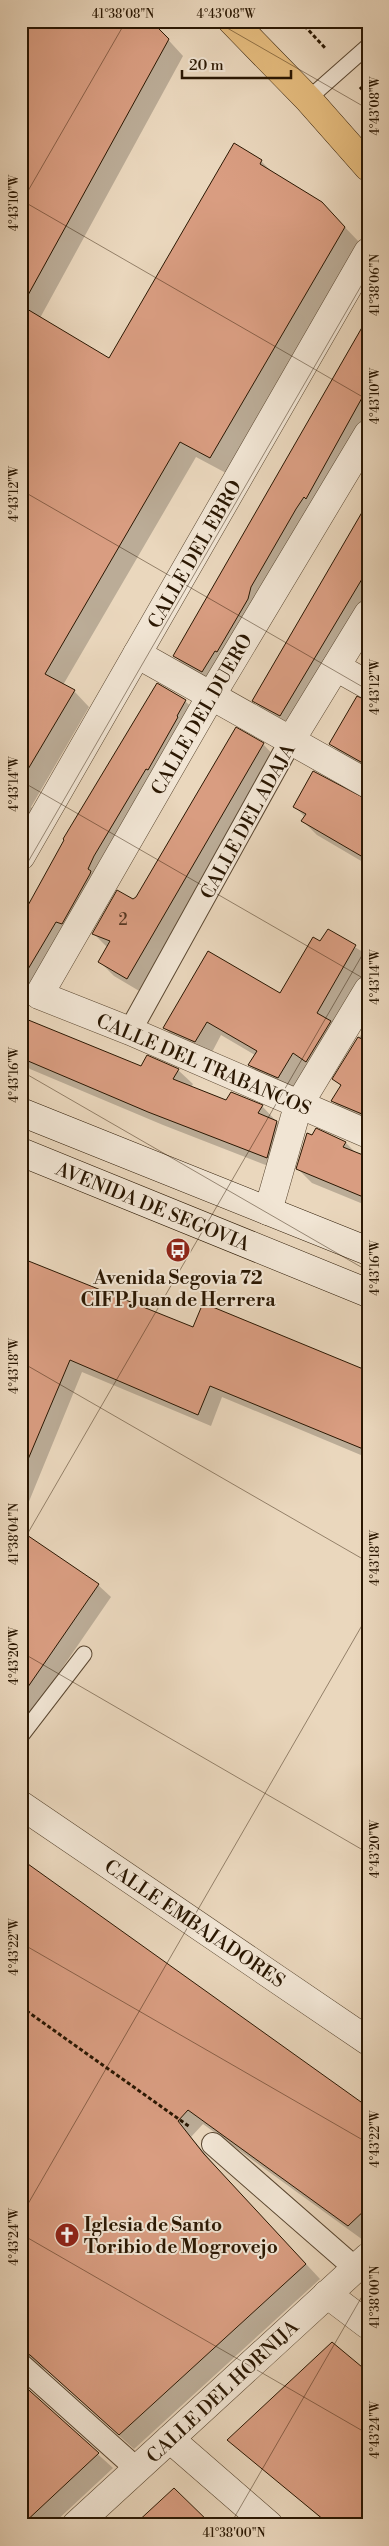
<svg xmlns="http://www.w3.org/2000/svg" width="389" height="2546" viewBox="0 0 389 2546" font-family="'Libre Bodoni',serif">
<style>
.shadow{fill:#0003}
.building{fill:#d99d81;stroke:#2a1702}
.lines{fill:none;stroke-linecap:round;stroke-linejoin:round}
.service-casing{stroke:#5a4731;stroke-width:17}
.pedestrian-casing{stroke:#5a4731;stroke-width:24}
.minor-casing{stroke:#5a4731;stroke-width:29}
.secondary-casing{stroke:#2a1702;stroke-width:29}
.primary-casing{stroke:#2a1702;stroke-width:29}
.path{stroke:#2a1702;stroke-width:3;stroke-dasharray:4 2.5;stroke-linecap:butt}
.service{stroke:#f1e5d4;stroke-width:15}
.pedestrian{stroke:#f1e5d4;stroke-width:22}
.minor{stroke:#f1e5d4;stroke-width:28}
.secondary{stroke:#f1e5d4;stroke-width:28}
.primary{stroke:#e5bc7e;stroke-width:28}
.ticks{fill:none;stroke:#2a1702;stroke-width:1;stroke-opacity:0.45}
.labels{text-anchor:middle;stroke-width:4;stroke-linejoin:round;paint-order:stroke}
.number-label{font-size:16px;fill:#563822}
.street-label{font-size:19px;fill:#2a1702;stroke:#f1e5d4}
.poi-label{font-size:19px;font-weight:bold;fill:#2a1702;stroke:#f1e5d4}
.neatline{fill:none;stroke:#2a1702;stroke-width:2}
.ticks-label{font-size:12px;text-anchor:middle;fill:#2a1702}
</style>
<rect width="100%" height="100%" fill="#ead7bd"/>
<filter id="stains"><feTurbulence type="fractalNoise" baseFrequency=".004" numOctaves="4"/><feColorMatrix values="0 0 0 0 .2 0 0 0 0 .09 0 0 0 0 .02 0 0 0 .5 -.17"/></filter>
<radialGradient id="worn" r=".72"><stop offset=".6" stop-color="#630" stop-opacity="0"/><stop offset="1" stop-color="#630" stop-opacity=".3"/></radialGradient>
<g class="shadow">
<polygon points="151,21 183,56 40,318 109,360 261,161 273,173 337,219 360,243 226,473 196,457 63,685 74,691 89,707 31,807 38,814 21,844 21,22"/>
<polygon points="368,347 368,420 318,509 214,683 186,668 175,656"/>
<polygon points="368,505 368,605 294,730 267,714 253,700"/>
<polygon points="185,701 197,712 21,1011 21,917"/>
<polygon points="368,711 368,771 345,758 331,744"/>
<polygon points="236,729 263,744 277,759 141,992 114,976 100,962 108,948 94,934 137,898"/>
<polygon points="368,801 368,865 317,835 303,821 305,817 295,807"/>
<polygon points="328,931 368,955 368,1001 293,1092 263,1079 249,1065 255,1055 221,1035 210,1056 179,1042 165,1028 280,995"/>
<polygon points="368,1023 368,1124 347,1115 333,1101 341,1086 334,1079"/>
<polygon points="21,1042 142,1067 148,1057 178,1070 193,1084 191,1087 226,1101 262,1106 291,1137 281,1171 163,1125 30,1069 21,1060"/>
<polygon points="316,1130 346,1143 357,1154 368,1158 368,1206 312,1183 298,1169"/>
<polygon points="21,1259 194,1329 368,1373 368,1458 222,1397 211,1426 82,1372 21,1521"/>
<polygon points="21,1532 98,1585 111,1597 23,1725 21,1724"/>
<polygon points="21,1861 368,2109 368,2235 363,2240 203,2124 191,2137 219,2170 320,2279 134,2449 46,2370 39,2366 22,2378 26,2389 113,2468 52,2525 21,2525"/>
<polygon points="229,2440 368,2525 329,2525"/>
</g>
<g class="building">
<polygon points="21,21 151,21 169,39 22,306 109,358 234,143 262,160 260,164 322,202 345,227 210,458 180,442 45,674 75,690 21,781"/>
<polygon points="368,317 368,387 306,499 304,497 296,509 251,587 248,599 217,652 215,651 202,672 173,656"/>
<polygon points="368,502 368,569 280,716 252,701"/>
<polygon points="157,683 186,700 177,716 178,717 148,770 146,769 94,856 88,869 91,871 90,874 62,924 56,922 21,981 21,918 64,840 63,839"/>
<polygon points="357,696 368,701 368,766 329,744"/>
<polygon points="236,727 264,743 127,979 98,962 110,941 92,934 117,890 133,899 136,897"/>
<polygon points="313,771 368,800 368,860 301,821 306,814 293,807"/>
<polygon points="328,929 356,945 317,1013 331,1021 306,1062 293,1053 278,1078 248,1065 257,1051 207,1022 195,1042 163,1028 208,951 280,993 313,937 320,941"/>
<polygon points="21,1017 141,1066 147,1055 179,1069 173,1079 226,1100 231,1092 263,1105 258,1113 277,1121 267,1158 148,1112 21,1058"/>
<polygon points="358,1037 366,1041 368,1038 368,1105 362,1114 331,1101 341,1085 332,1079"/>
<polygon points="316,1128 346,1142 343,1147 368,1157 368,1199 296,1169 307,1133 312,1135"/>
<polygon points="21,1258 193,1327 203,1303 368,1371 368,1451 210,1386 198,1415 70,1360 21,1476"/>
<polygon points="21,1531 99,1584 21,1697"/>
<polygon points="21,1859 368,2107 368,2207 348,2226 188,2110 178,2121 204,2154 306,2264 119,2435 30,2355 21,2352"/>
<polygon points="332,2342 368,2372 368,2525 330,2525 227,2440"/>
<polygon points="21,2383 99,2453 22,2525 21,2525"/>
<polygon points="174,2488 212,2525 134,2525"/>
</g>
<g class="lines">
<defs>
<g id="service">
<polyline points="308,99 368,46"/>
<polyline points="21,1736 84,1654"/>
</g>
<g id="pedestrian">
<polyline points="130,1031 291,740"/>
<polyline points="213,2144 355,2268"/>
<polyline points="21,2365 137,2469"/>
</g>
<g id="minor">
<polyline points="368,434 211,696 39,995 130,1031 368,1134"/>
<polyline points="137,654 368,784"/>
<polyline points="336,667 368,685"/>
<polyline points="291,740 368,614"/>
<polyline points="21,856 368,252"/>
<polyline points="268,1211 298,1106 368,990"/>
<polyline points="21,1805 368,2041"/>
<polyline points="327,2294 368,2325"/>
<polyline points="170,2439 269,2525"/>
<polyline points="76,2525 368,2257"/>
</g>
<g id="secondary">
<polyline points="21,1112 368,1251"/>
<polyline points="21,1152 368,1293"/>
</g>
<polyline id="primary" points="232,21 308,99 368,167"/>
</defs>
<use href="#service" class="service-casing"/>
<use href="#pedestrian" class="pedestrian-casing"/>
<use href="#minor" class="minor-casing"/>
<use href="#secondary" class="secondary-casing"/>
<use href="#primary" class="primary-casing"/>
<g class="path">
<polyline points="300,21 326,49"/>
<polyline points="360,87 368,96"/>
<polyline points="21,2007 190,2127"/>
</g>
<use href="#service" class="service"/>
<use href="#pedestrian" class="pedestrian"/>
<use href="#minor" class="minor"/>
<use href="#secondary" class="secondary"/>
<use href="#primary" class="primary"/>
</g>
<path class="ticks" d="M215,21L368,109M21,200L368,400M21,203L126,21M21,490L368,690M21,781L368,981M21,874L368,274M21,1071L368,1271M21,1362L368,1562M21,1545L368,945M21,1652L368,1853M21,1943L368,2143M21,2216L368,1615M21,2234L368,2434M21,2524L22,2525M230,2525L368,2286"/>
<defs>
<symbol id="bus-disc" viewBox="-11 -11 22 22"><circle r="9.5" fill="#8f2418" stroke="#f1e5d4"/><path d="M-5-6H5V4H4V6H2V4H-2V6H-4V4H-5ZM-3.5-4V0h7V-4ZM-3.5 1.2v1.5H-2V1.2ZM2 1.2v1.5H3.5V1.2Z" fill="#fff"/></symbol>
<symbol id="church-disc" viewBox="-11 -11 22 22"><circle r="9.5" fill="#8f2418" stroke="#f1e5d4"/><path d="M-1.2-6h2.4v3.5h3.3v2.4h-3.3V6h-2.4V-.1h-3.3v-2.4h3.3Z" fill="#fff"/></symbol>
</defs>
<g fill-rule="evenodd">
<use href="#bus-disc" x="164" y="1236" width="28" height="28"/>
<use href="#church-disc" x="53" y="2221" width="28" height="28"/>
</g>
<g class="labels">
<g class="number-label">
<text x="123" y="925">2</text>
</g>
<g class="street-label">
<text transform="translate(194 554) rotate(-60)" y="7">CALLE DEL EBRO</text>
<text transform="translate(201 714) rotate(-60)" y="7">CALLE DEL DUERO</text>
<text transform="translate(247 821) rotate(-61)" y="7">CALLE DEL ADAJA</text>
<text transform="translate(204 1064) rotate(23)" y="7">CALLE DEL TRABANCOS</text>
<text transform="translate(153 1206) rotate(22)" y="7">AVENIDA DE SEGOVIA</text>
<text transform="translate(195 1923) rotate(34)" y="7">CALLE EMBAJADORES</text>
<text transform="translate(222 2391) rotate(-43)" y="7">CALLE DEL HORNIJA</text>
</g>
<g class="poi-label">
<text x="178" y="1284">Avenida Segovia 72<tspan x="178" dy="22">CIFP Juan de Herrera</tspan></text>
<text x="84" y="2231" text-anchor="start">Iglesia de Santo<tspan x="84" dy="22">Toribio de Mogrovejo</tspan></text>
</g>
</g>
<rect width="389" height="2546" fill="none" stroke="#ead7bd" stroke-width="55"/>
<path d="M182 70v8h109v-8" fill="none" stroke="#2a1702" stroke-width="2.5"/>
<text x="189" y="70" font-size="15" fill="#2a1702" stroke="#f1e5d4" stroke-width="4" paint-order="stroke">20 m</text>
<rect x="28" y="28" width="334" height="2490" class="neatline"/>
<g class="ticks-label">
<text x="123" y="18">41°38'08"N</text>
<text x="226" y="18">4°43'08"W</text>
<text transform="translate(375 106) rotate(-90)" y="4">4°43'08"W</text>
<text transform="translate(14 203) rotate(-90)" y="4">4°43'10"W</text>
<text transform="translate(375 285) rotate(-90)" y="4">41°38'06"N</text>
<text transform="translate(375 396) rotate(-90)" y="4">4°43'10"W</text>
<text transform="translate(14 494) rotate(-90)" y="4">4°43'12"W</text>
<text transform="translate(375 687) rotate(-90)" y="4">4°43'12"W</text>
<text transform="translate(14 784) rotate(-90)" y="4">4°43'14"W</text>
<text transform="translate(375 977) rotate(-90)" y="4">4°43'14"W</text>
<text transform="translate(14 1075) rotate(-90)" y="4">4°43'16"W</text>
<text transform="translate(375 1268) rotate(-90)" y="4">4°43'16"W</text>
<text transform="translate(14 1366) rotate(-90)" y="4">4°43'18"W</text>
<text transform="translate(14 1534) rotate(-90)" y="4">41°38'04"N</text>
<text transform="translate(375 1558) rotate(-90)" y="4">4°43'18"W</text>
<text transform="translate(14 1656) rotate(-90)" y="4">4°43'20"W</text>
<text transform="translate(375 1849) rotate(-90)" y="4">4°43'20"W</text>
<text transform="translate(14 1947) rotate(-90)" y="4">4°43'22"W</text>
<text transform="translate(375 2139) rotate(-90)" y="4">4°43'22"W</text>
<text transform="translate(14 2237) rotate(-90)" y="4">4°43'24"W</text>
<text transform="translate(375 2297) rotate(-90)" y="4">41°38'00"N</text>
<text transform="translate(375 2430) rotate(-90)" y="4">4°43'24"W</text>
<text x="234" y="2537">41°38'00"N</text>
</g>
<rect width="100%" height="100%" filter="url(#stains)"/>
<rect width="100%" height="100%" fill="url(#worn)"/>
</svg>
